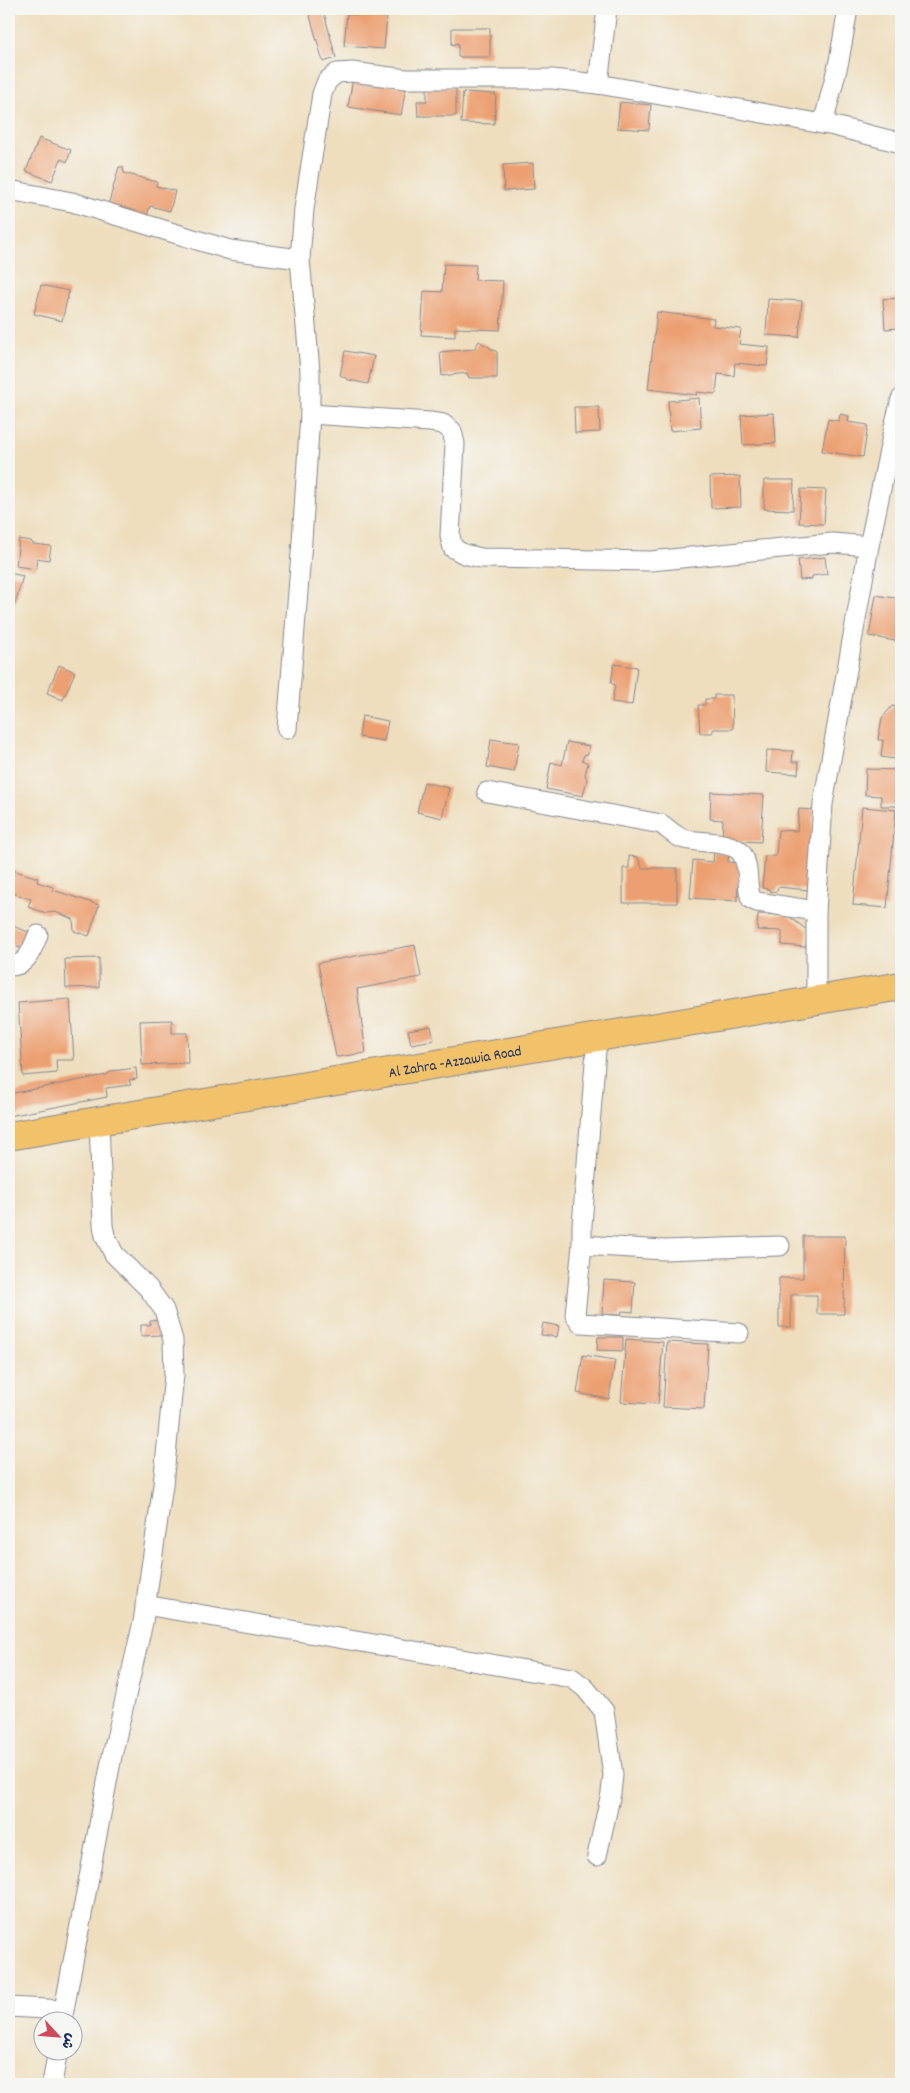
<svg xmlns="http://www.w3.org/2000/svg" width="910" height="2093" viewBox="0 0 910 2093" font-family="Dekko,'Playpen Sans Arabic',sans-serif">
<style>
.building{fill:#eca072}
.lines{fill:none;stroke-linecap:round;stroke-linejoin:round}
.street-casing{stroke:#84868e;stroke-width:21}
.primary-casing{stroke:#84868e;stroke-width:30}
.street{stroke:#fff;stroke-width:19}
.primary{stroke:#f2c26a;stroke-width:28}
.labels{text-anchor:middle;stroke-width:5;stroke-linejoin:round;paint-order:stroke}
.street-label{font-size:15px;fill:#1b2f5e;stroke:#f6f6f2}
</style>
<rect width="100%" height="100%" fill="#f6f6f2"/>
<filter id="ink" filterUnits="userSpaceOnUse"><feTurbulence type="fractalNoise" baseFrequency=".02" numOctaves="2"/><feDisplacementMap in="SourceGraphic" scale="10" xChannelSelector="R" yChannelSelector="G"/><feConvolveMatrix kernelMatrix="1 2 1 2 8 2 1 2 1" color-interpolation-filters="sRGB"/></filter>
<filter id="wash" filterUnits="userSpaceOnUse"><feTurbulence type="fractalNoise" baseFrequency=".0096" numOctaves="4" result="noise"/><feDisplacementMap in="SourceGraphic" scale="20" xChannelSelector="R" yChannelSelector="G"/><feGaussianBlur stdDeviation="1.12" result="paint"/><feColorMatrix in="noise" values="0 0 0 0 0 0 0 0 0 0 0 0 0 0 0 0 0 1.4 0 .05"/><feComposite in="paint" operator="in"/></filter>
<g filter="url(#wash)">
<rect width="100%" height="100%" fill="#eedebe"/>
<g id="blocks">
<g class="building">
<polygon points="308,9 323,9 336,58 323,62"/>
<polygon points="347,14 387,17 384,49 344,46"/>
<polygon points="452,28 490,28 490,57 458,57 458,43 452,45"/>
<polygon points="353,78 406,87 401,115 348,107"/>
<polygon points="427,88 456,88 456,116 418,116 417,101 427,101"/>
<polygon points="463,92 496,94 494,124 461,123"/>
<polygon points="620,102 651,105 649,130 617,128"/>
<polygon points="39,138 71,150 67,162 61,159 52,181 26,171"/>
<polygon points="533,163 534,189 504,191 503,165"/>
<polygon points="119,167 123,167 124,173 157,182 156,186 175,191 170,211 150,206 146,219 107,209"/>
<polygon points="444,264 476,265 475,280 503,281 500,330 455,328 455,337 421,335 424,291 442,292"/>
<polygon points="41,285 69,291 62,321 34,314"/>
<polygon points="901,298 901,328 885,329 883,299"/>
<polygon points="768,299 802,301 799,337 766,335"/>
<polygon points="657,312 714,319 713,326 741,329 739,344 769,347 767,366 735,363 734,376 718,374 716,394 697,392 697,395 648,389"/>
<polygon points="479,341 497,352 497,378 469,378 467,373 442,376 440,352 474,349"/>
<polygon points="345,351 374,356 368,384 349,380 340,375"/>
<polygon points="699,398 701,428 670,431 668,401"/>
<polygon points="574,407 599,407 600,432 575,433"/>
<polygon points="774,413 776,443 743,445 741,415"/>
<polygon points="840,414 849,416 848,422 868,425 863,457 822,451 828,419 839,421"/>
<polygon points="740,476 741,507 711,508 710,477"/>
<polygon points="764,480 794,480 793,510 764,509"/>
<polygon points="801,489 826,490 824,524 799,523"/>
<polygon points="19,539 31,541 33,544 51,546 49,560 37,558 36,569 16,566"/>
<polygon points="825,557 827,574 812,576 812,579 800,580 798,560"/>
<polygon points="9,573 23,576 15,604 9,603"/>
<polygon points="876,595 901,599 901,642 869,636"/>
<polygon points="614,664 637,667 632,705 612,702 615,685 611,683"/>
<polygon points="59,665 75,672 63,700 47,693"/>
<polygon points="714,695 732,695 733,729 714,729 712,733 700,733 698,705 705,705 705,699 714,699"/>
<polygon points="892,706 901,707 901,760 881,757 883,740 878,740 882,718"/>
<polygon points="362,716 388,721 384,741 359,737"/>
<polygon points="491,739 519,743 514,772 487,767"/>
<polygon points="567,742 589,746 588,754 584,755 582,760 588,763 585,775 587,779 583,796 546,789 551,762 562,765"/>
<polygon points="767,750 793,751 792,762 799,762 798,774 766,772"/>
<polygon points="866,769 901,770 901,818 899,818 899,806 881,806 881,796 865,795"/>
<polygon points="424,782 449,788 442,818 417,812"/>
<polygon points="711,792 764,795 761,842 722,840 723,820 710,819"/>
<polygon points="862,807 896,810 887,908 853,905"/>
<polygon points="799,809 814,810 808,890 778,887 777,891 771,892 769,889 762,888 765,856 776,856 778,830 797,831"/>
<polygon points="714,852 729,853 728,862 740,863 737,901 690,898 693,860 713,862"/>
<polygon points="629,856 638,857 642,868 677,868 677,903 623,903 623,868 629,868"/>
<polygon points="12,870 38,878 37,882 53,887 53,890 99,905 89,936 74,931 73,919 55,912 46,913 28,907 31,899 9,892 9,881"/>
<polygon points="758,914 787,915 807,930 806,947 782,945 782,931 757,930"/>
<polygon points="9,925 29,932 23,949 9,944"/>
<polygon points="415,945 421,977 357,989 366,1053 336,1057 318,963"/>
<polygon points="99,958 99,987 66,988 65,959"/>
<polygon points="70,999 74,1060 56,1060 57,1073 23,1076 18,1003"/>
<polygon points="172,1020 172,1033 187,1033 188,1063 142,1065 140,1021"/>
<polygon points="431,1026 434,1040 411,1044 408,1030"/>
<polygon points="136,1068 137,1079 129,1080 131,1085 106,1088 107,1097 9,1116 9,1094 106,1075 112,1071"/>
<polygon points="803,1236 845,1236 844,1314 817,1314 817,1295 791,1295 791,1327 779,1327 779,1278 803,1278"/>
<polygon points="604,1280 635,1282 633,1312 622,1311 621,1315 602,1314"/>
<polygon points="161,1320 162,1335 141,1336 141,1325 150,1325 150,1321"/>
<polygon points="543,1323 559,1326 557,1337 541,1335"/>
<polygon points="598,1337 623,1337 623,1351 597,1350"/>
<polygon points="626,1339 663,1342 658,1404 621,1402"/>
<polygon points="667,1342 708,1344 704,1409 663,1407"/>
<polygon points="583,1355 615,1360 609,1399 577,1393"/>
</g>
</g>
</g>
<g filter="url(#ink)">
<use href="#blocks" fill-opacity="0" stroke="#84868e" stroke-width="1"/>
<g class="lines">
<defs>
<g id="street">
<polyline points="598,84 607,9"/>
<polyline points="823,124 839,61 848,9"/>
<polyline points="9,190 72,202 230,250 300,259"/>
<polyline points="310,414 430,422 443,424 452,431 455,444 450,536 453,548 464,554 481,558 651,561 832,543 869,546"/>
<polyline points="287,729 302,541 310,414 310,371 300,259 304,209 322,94 327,81 337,73 352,72 406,79 552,79 598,84 762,113 834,126 901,143"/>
<path d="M487,792L661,824C669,829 674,836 684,839C698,843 734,840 742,854C750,867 746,885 751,899L757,902L816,911"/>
<path d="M9,966C27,967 32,949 38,935"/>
<polyline points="816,999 816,911 823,804 869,546 894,427 901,399"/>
<polyline points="597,1038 582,1225 582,1245 664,1250 780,1246"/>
<polyline points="582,1245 575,1315 581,1323 739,1333"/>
<polyline points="145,1605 572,1678 585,1688 604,1711 613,1775 611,1793 597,1856"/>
<polyline points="9,2007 64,2010"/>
<polyline points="62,2020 112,1756 143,1622 163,1485 174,1375 173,1340 164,1310 149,1289 114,1254 105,1236 103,1225 99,1122"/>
<polyline points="52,2084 58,2050"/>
</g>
<g id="primary">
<path id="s1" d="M9,1136L901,986"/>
</g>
</defs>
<use href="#street" class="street-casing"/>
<use href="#primary" class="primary-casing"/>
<use href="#street" class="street"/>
<use href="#primary" class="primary"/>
</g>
</g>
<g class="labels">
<g class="street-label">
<text dy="5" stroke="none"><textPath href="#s1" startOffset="452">Al Zahra -Azzawia Road</textPath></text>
</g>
</g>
<rect width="910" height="2093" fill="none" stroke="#f6f6f2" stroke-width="30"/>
<g transform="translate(58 2036) rotate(116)"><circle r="24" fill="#f6f6f2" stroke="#9ea6b7"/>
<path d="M0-4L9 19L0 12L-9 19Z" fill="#d1495b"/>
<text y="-8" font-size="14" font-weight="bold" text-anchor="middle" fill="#1b2f5e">ش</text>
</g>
</svg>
